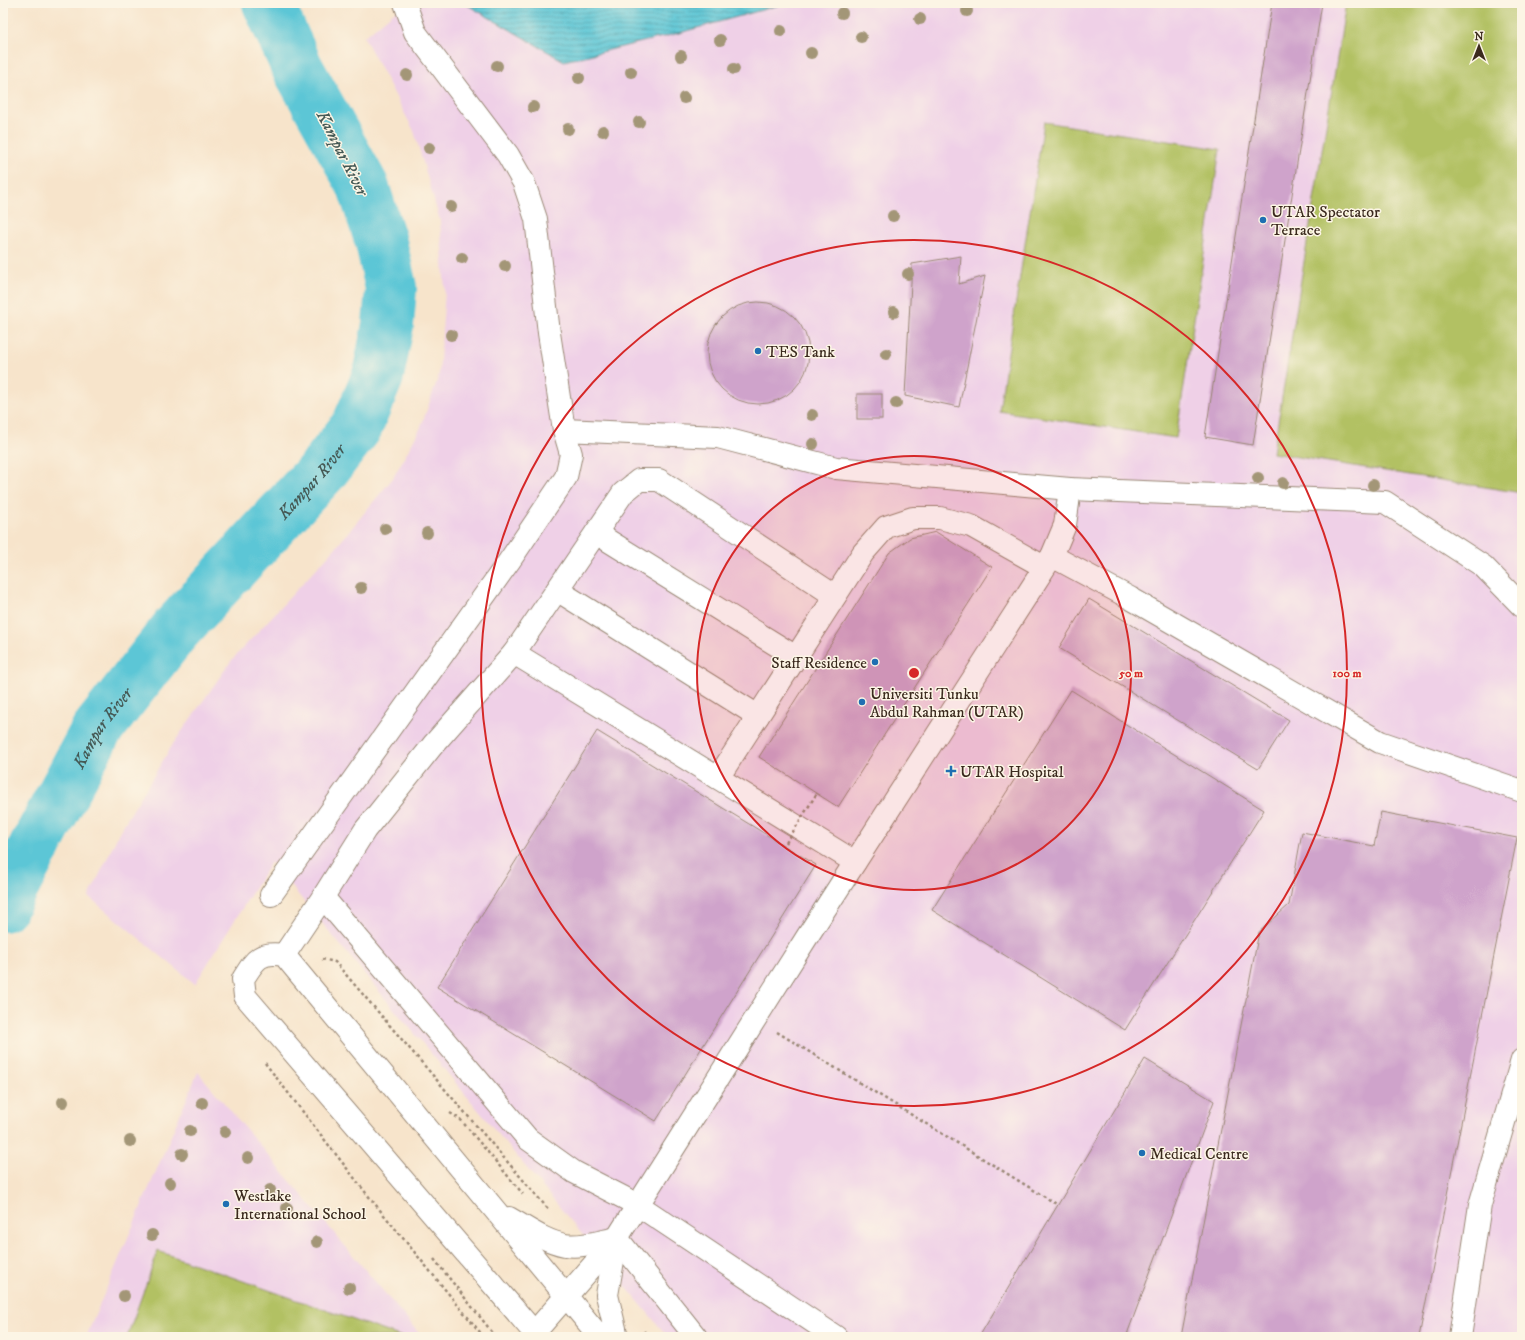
<svg xmlns="http://www.w3.org/2000/svg" width="1525" height="1340" viewBox="0 0 1525 1340" font-family="'IM FELL DW Pica',serif">
<style>
.built{fill:#efd0e7}
.pitch{fill:#b2c163;stroke:#767640}
.water{fill:url(#water-rules);stroke:#4b787a}
.lines{fill:none;stroke-linecap:round;stroke-linejoin:round}
.river{stroke:#5bc6d6;stroke-width:52}
.building{fill:#cfa3cb}
.minor-casing{stroke:#998774;stroke-width:24}
.path{stroke:#998774;stroke-width:2.5;stroke-dasharray:3 3;stroke-linecap:butt}
.minor{stroke:#fff;stroke-width:22}
.path-bridge{stroke:#998774;stroke-width:2.5;stroke-dasharray:3 3;stroke-linecap:butt}
.tree{fill:#a39677}
.ring{fill:none;stroke:#d62828;stroke-width:2}
.poi-dot{fill:#1f6fb2;stroke:#fcf5e5;stroke-width:1.5}
.labels{text-anchor:middle;stroke-width:3;stroke-linejoin:round;paint-order:stroke}
.poi-label{font-size:16px;fill:#3b2a1e;stroke:#fcf5e5;text-anchor:start}
.water-label{font-size:17px;font-style:italic;fill:#455955;stroke:#fcf5e5}
.centre{fill:#d62828;stroke:#fcf5e5;stroke-width:2}
.ring-label{font-size:12px;text-anchor:middle;font-weight:bold;fill:#d62828;stroke:#fcf5e5;stroke-width:3;stroke-linejoin:round;paint-order:stroke}
</style>
<defs>
<pattern id="water-rules" width="6" height="5" patternUnits="userSpaceOnUse"><rect width="6" height="5" fill="#5bc6d6"/><path d="M0 2.5h6" fill="none" stroke="#4ca1ad"/></pattern>
</defs>
<rect width="100%" height="100%" fill="#fcf5e5"/>
<filter id="ink" filterUnits="userSpaceOnUse"><feTurbulence type="fractalNoise" baseFrequency=".025" numOctaves="2"/><feDisplacementMap in="SourceGraphic" scale="8" xChannelSelector="R" yChannelSelector="G"/><feConvolveMatrix kernelMatrix="1 2 1 2 8 2 1 2 1" color-interpolation-filters="sRGB"/></filter>
<filter id="wash" filterUnits="userSpaceOnUse"><feTurbulence type="fractalNoise" baseFrequency=".012" numOctaves="4" result="noise"/><feDisplacementMap in="SourceGraphic" scale="16" xChannelSelector="R" yChannelSelector="G"/><feGaussianBlur stdDeviation="0.9" result="paint"/><feColorMatrix in="noise" values="0 0 0 0 0 0 0 0 0 0 0 0 0 0 0 0 0 1.4 0 .05"/><feComposite in="paint" operator="in"/></filter>
<g filter="url(#wash)">
<rect width="100%" height="100%" fill="#f7e4cb"/>
<g class="built">
<polygon points="405,3 464,3 565,61 679,33 787,3 1522,3 1522,1337 668,1337 271,862 195,984 89,897 120,831 173,744 231,661 338,545 393,478 421,427 439,375 445,291 440,221 414,131 364,37"/>
<polygon points="198,1072 422,1337 86,1337"/>
</g>
<g class="pitch">
<polygon points="1346,3 1522,3 1522,493 1273,453"/>
<polygon points="1044,122 1220,149 1176,438 999,411"/>
<polygon points="158,1251 402,1337 127,1337"/>
</g>
<polygon class="water" points="464,3 787,3 679,33 564,61"/>
<g class="lines">
<path class="river" id="s1" d="M3,906L96,731L176,629L323,470L357,426L378,376L388,325L391,288L381,242L363,186L297,67L268,3"/>
</g>
<g id="blocks">
<g class="building">
<polygon points="1272,3 1322,3 1253,445 1205,437"/>
<polygon points="961,256 959,284 985,276 959,407 905,396 912,264"/>
<circle cx="758" cy="353" r="51"/>
<rect x="857" y="394" width="25" height="25"/>
<polygon points="936,532 992,567 838,807 759,757 889,553 910,538"/>
<polygon points="1089,599 1289,720 1258,769 1059,648"/>
<polygon points="1071,690 1264,810 1125,1030 932,910"/>
<polygon points="597,731 816,865 656,1121 437,987"/>
<polygon points="1381,812 1517,838 1419,1337 1181,1337 1259,932 1289,905 1302,832 1374,846"/>
<polygon points="1145,1059 1214,1101 1126,1337 979,1337"/>
</g>
</g>
</g>
<g filter="url(#ink)">
<use href="#blocks" fill-opacity="0" stroke="#998774" stroke-width="1"/>
<g class="lines">
<defs>
<g id="minor">
<polyline points="564,430 718,437 836,468 1070,489 1385,502 1483,566 1522,606"/>
<polyline points="596,533 796,657"/>
<polyline points="1052,556 1130,598 1380,742 1522,791"/>
<polyline points="557,590 758,716"/>
<polyline points="514,653 855,862"/>
<polyline points="718,778 863,553 886,527 913,518 940,518 971,526 1044,567"/>
<polyline points="271,895 510,560 566,477 571,454 564,430 549,333 536,219 524,183 508,155 415,32 405,3"/>
<polyline points="323,897 528,1139 574,1172 638,1205 836,1337"/>
<polyline points="284,955 323,897 365,830 433,745 514,653 623,493 639,480 659,480 835,596"/>
<path d="M509,1218C527,1228 544,1241 565,1245C581,1248 601,1241 617,1238"/>
<polyline points="617,1238 696,1337"/>
<polyline points="534,1333 617,1238 807,937 1052,556 1065,525 1070,489"/>
<path d="M538,1337L245,996L243,979C255,960 259,951 284,955L600,1337"/>
<polyline points="617,1337 607,1295 617,1238"/>
<polyline points="1460,1337 1480,1205 1522,1060"/>
</g>
</defs>
<use href="#minor" class="minor-casing"/>
<g class="path">
<polyline points="322,959 335,962 549,1210"/>
<polyline points="777,1032 1058,1205"/>
<polyline points="265,1063 366,1193 484,1337"/>
<polyline points="450,1113 460,1119 523,1194"/>
<polyline points="434,1259 496,1337"/>
<polyline points="644,1331 649,1337"/>
</g>
<use href="#minor" class="minor"/>
<polyline class="path-bridge" points="786,843 817,793"/>
</g>
<g class="tree">
<circle cx="967" cy="11" r="6"/>
<circle cx="842" cy="13" r="6"/>
<circle cx="920" cy="19" r="6"/>
<circle cx="781" cy="31" r="6"/>
<circle cx="861" cy="37" r="6"/>
<circle cx="720" cy="40" r="6"/>
<circle cx="811" cy="53" r="6"/>
<circle cx="681" cy="56" r="6"/>
<circle cx="497" cy="66" r="6"/>
<circle cx="734" cy="69" r="6"/>
<circle cx="631" cy="72" r="6"/>
<circle cx="407" cy="75" r="6"/>
<circle cx="579" cy="78" r="6"/>
<circle cx="684" cy="98" r="6"/>
<circle cx="533" cy="107" r="6"/>
<circle cx="639" cy="122" r="6"/>
<circle cx="568" cy="129" r="6"/>
<circle cx="603" cy="131" r="6"/>
<circle cx="429" cy="148" r="6"/>
<circle cx="451" cy="207" r="6"/>
<circle cx="893" cy="216" r="6"/>
<circle cx="462" cy="258" r="6"/>
<circle cx="505" cy="266" r="6"/>
<circle cx="908" cy="274" r="6"/>
<circle cx="894" cy="312" r="6"/>
<circle cx="451" cy="335" r="6"/>
<circle cx="886" cy="354" r="6"/>
<circle cx="896" cy="403" r="6"/>
<circle cx="812" cy="415" r="6"/>
<circle cx="813" cy="444" r="6"/>
<circle cx="1258" cy="478" r="6"/>
<circle cx="1283" cy="483" r="6"/>
<circle cx="1373" cy="485" r="6"/>
<circle cx="385" cy="529" r="6"/>
<circle cx="427" cy="533" r="6"/>
<circle cx="361" cy="588" r="6"/>
<circle cx="63" cy="1102" r="6"/>
<circle cx="202" cy="1103" r="6"/>
<circle cx="190" cy="1131" r="6"/>
<circle cx="225" cy="1132" r="6"/>
<circle cx="130" cy="1141" r="6"/>
<circle cx="182" cy="1154" r="6"/>
<circle cx="248" cy="1158" r="6"/>
<circle cx="170" cy="1183" r="6"/>
<circle cx="270" cy="1190" r="6"/>
<circle cx="287" cy="1208" r="6"/>
<circle cx="152" cy="1235" r="6"/>
<circle cx="317" cy="1242" r="6"/>
<circle cx="349" cy="1288" r="6"/>
<circle cx="124" cy="1296" r="6"/>
</g>
</g>
<circle cx="914" cy="673" r="217" fill="#d62828" fill-opacity=".12"/>
<g class="ring">
<circle cx="914" cy="673" r="217"/>
<circle cx="914" cy="673" r="433"/>
</g>
<g class="poi-dot">
<circle cx="1263" cy="220" r="4"/>
<circle cx="758" cy="351" r="4"/>
<circle cx="875" cy="662" r="4"/>
<circle cx="862" cy="702" r="4"/>
<path d="M949 765h4v4h4v4h-4v4h-4v-4h-4v-4h4z"/>
<circle cx="1142" cy="1153" r="4"/>
<circle cx="226" cy="1204" r="4"/>
</g>
<g class="labels">
<g class="poi-label">
<text x="1271" y="217">UTAR Spectator<tspan x="1271" dy="18">Terrace</tspan></text>
<text x="766" y="357">TES Tank</text>
<text x="867" y="668" text-anchor="end">Staff Residence</text>
<text x="870" y="699">Universiti Tunku<tspan x="870" dy="18">Abdul Rahman (UTAR)</tspan></text>
<text x="960" y="777">UTAR Hospital</text>
<text x="1150" y="1159">Medical Centre</text>
<text x="234" y="1201">Westlake<tspan x="234" dy="18">International School</tspan></text>
</g>
<g class="water-label">
<text transform="translate(343 153) rotate(63)" y="6">Kampar River</text>
<text dy="6" stroke="none"><textPath href="#s1" startOffset="528">Kampar River</textPath></text>
<text dy="6" stroke="none"><textPath href="#s1" startOffset="204">Kampar River</textPath></text>
</g>
</g>
<circle cx="914" cy="673" r="6" class="centre"/>
<g class="ring-label">
<text x="1131" y="677">50 m</text>
<text x="1347" y="677">100 m</text>
</g>
<rect width="1525" height="1340" fill="none" stroke="#fcf5e5" stroke-width="16"/>
<g transform="translate(1479 46)" stroke="#fcf5e5" stroke-width="3" paint-order="stroke">
<path d="M0-3L7 15L0 10L-7 15Z" fill="#3b2a1e"/>
<text y="-6" font-size="11" font-weight="bold" text-anchor="middle" fill="#3b2a1e">N</text>
</g>
</svg>
